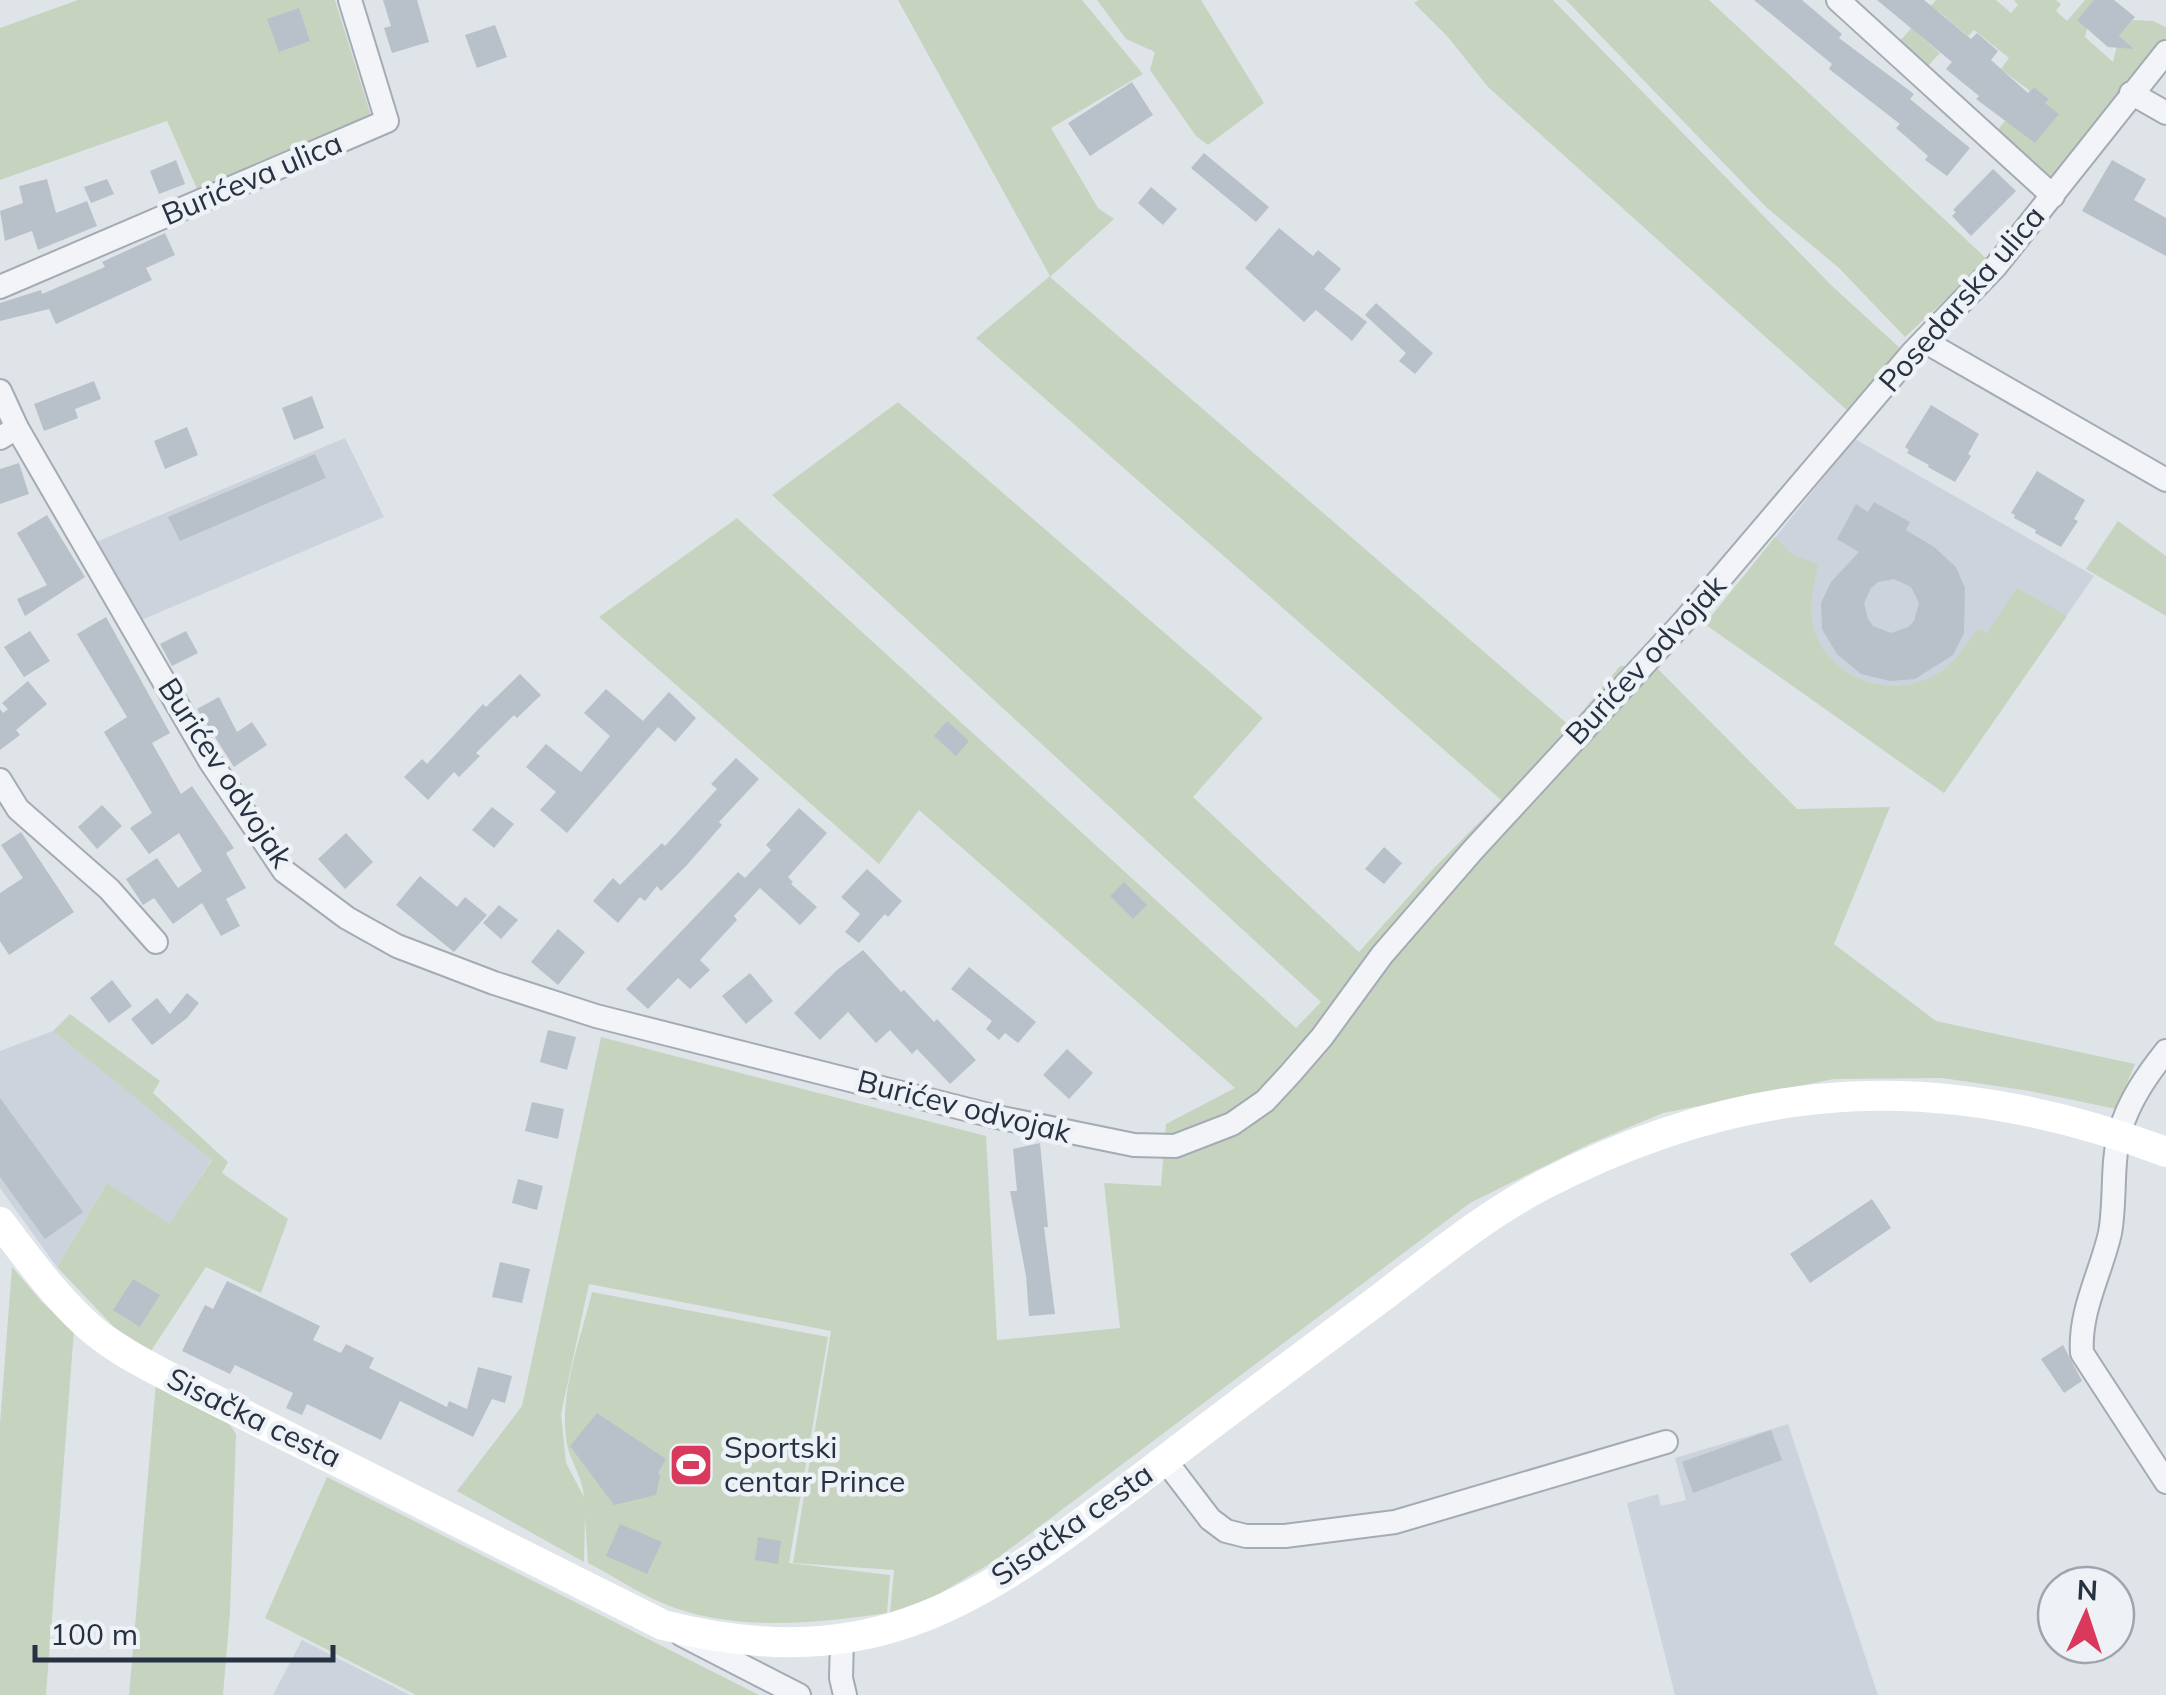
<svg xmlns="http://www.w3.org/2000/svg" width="2166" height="1695" viewBox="0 0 2166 1695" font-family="Mulish,sans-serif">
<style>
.built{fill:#cdd3dc}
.green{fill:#c6d4bf}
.building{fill:#b8c0ca;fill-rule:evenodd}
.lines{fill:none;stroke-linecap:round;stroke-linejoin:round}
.minor-casing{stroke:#a4abb4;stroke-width:26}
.minor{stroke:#f2f4f7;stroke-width:22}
.secondary{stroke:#fff;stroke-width:30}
.labels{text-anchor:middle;stroke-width:9;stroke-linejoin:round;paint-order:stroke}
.street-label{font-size:30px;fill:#263242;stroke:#eef2f7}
.poi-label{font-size:30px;fill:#263242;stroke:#eef2f7;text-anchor:start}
</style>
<rect width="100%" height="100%" fill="#dfe4e9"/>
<g class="built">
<polygon points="345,438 384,517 139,621 96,542"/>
<polygon points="1855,439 2094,576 1944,793 1705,624"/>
<polygon points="53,1031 212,1159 169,1225 107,1183 57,1267 0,1188 0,1051"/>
<polygon points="1788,1424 1878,1695 1675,1695 1627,1503 1658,1494 1661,1506 1686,1500 1675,1458"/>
<polygon points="302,1640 410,1695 273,1695"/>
</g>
<g class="green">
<polygon points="78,0 335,0 372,119 198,191 167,121 0,180 0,28"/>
<path d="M898,0H1082L1143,74L1051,128L1098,208L1114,219L1050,277L1570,726L1620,666H1655L1797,809L1890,807L1834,944L1936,1021L2135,1064L2116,1109L2030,1091L1942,1078L1834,1079L1663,1113L1589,1144L1470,1203L991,1563L934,1597L890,1613L894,1570L793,1563L831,1331L589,1284L561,1414L566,1463L584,1497C583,1476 568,1459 566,1438C560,1391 581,1338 592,1292L828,1337L789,1563L890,1575L887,1613C819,1623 744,1631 678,1609C647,1599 617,1578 588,1563L585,1518L584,1562L457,1491L522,1406L601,1037L986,1136L997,1340L1120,1328L1104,1183L1161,1186L1166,1124L1235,1088L919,810L879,864L599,617L737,518L1296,1028L1321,1002L772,495L898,402L1263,718L1193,797L1359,952L1435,867L1501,800L976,338L1050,276Z"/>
<polygon points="1097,0 1201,0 1264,103 1208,145 1196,136 1150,70 1155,52 1126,39"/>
<polygon points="1419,0 1553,0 1832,286 1901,349 1849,412 1488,87 1447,36 1414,3"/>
<polygon points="1566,0 1709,0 1988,260 1905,337 1839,268 1767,208"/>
<polygon points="1936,0 1996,0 2011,13 2018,5 2014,0 2056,0 2061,4 2056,11 2067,21 2085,0 2094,0 2085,37 2113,62 2119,36 2133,20 2153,21 2166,27 2166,39 2053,178 2044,177 1995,133 2006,120 2058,114 2045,103 2048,98 2034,87 2030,91 2001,69 2009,58 1974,30 1968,36 1938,11 1918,34 1940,53 1927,67 1899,42"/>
<polygon points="2118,521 2166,556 2166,616 2086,569"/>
<path d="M1775,537L1793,555L1818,564C1814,586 1807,611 1815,633C1835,684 1899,702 1943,670C1957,660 1968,642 1978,629L1987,633L2017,588L2067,616L1944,793L1705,624Z"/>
<polygon points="70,1014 160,1081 153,1093 228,1162 222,1173 288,1219 261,1293 206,1267 151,1351 114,1327 57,1267 107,1183 169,1224 212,1160 53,1031"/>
<polygon points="12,1267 42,1302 74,1330 46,1695 0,1695 0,1424"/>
<polygon points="156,1383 226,1419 236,1434 230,1612 223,1695 129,1695"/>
<polygon points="327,1477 759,1695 416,1695 265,1618"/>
</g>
<g class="building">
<polygon points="383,0 417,0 429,42 392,53 384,28 391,26"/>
<polygon points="1754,0 1802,0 1842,34 1839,38 1914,94 1910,99 1970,148 1947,176 1925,160 1928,156 1896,128 1900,124 1829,69 1832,64"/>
<polygon points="1877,0 1924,0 1971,39 1977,33 1998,51 1991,60 2028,93 2034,87 2049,99 2045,103 2059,114 2035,143 1976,99 1979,96 1946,69 1952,62"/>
<polygon points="2094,0 2114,0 2135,17 2119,36 2134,49 2108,47 2077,20"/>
<polygon points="299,8 310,41 279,52 267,19"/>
<polygon points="495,25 507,57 477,68 465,35"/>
<polygon points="1132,82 1153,115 1090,156 1068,123"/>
<polygon points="1204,153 1269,207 1256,222 1191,168"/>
<polygon points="176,160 185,184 159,194 150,171"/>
<polygon points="2112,160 2146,179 2134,200 2166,218 2166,256 2082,211"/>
<polygon points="1993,169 2016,191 1971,236 1952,216 1956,212 1953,210"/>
<polygon points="47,179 56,213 87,201 97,226 38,250 32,231 5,241 0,211 23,203 19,186"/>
<polygon points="107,179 114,194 91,203 84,187"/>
<polygon points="1151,187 1177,209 1163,225 1138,203"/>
<polygon points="1279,228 1313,256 1318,250 1341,269 1324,289 1367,322 1352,341 1316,310 1304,322 1245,268"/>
<polygon points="165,233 175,255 146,268 152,280 56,324 49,309 0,321 0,303 41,290 42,294 105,267 102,262"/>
<polygon points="1376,303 1433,353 1415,374 1399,361 1406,353 1365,315"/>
<polygon points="94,381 101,399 75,409 78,418 44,431 34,404"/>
<polygon points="312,396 324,428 294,440 282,408"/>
<polygon points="1931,405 1979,434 1968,454 1971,456 1955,482 1928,467 1929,465 1907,453 1909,450 1905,447"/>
<polygon points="187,427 198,455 165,469 154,441"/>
<polygon points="315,454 326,478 180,541 168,517"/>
<polygon points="19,463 29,494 0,504 0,469"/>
<polygon points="2037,471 2085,500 2074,519 2078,521 2061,547 2035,533 2036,530 2014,518 2015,515 2011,513"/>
<path d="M1874,502L1910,522L1906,530L1934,547L1956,567L1965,588L1964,633L1953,655L1915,679L1890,681L1861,674L1837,654L1822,629L1821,603L1831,582L1859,552L1837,539L1856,504L1868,512ZM1894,579L1911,587L1919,603L1914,621L1908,627L1891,633L1873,626L1868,619L1864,603L1871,588L1878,582Z"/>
<polygon points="47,515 85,577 25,616 17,599 47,585 17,533"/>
<polygon points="106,617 170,733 152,743 181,794 192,786 234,848 226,853 246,888 226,899 240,926 221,936 202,903 173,924 154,898 143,905 126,879 157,858 178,888 202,871 179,833 149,854 130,828 152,813 104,732 127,717 77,634"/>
<polygon points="30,631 50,661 24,677 4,647"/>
<polygon points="186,631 198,653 172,666 160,644"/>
<polygon points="520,674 541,695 517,718 514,715 476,753 480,756 459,777 454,772 428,800 404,777 422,759 427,764 483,704 486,707"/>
<polygon points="28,681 47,704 16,730 20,735 0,750 0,709 3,713 8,709 2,703"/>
<polygon points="606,689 643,721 669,692 696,718 675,742 658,727 567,833 540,810 556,792 526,767 546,744 581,772 610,736 584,713"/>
<polygon points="219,697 237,732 252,722 267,745 234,767 197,709"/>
<polygon points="947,721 969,741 956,756 934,736"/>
<polygon points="736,758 759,779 719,822 722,825 686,866 661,891 657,886 645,901 640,897 618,923 593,901 613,878 620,885 662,843 665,846 717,789 711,784"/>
<polygon points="102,805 122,826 97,849 78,827"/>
<polygon points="492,807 514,824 494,848 472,830"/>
<polygon points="799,808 827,833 788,877 793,882 791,884 817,907 800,925 760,888 734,916 737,920 700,960 710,970 690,989 678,978 648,1009 626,989 738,872 745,878 771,850 766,845"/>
<polygon points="21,832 74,912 9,955 0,941 0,893 23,878 1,845"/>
<polygon points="346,833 373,862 345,889 318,859"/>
<polygon points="1384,847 1402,863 1384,884 1365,869"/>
<polygon points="867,869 902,901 888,917 885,914 859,943 845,932 860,914 841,897"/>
<polygon points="420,876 457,907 465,897 487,915 454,952 396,905"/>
<polygon points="1124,882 1147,905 1133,919 1110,896"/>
<polygon points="499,905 518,920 501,939 483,923"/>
<polygon points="558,929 585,952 558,985 531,962"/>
<polygon points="863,950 901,992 904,990 934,1022 937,1019 976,1060 950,1084 917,1049 912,1054 890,1030 876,1043 848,1012 820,1040 794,1013 837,970"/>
<polygon points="969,967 1036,1022 1018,1043 1005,1033 999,1040 986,1029 992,1021 951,989"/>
<polygon points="750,973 773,1001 746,1024 722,996"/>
<polygon points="112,980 132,1006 109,1023 90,998"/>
<polygon points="187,993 199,1003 187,1018 152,1045 131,1019 157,998 170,1014"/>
<polygon points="548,1030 576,1037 567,1070 540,1062"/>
<polygon points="1067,1049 1093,1073 1069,1099 1043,1075"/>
<polygon points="0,1098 83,1212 45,1239 0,1177"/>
<polygon points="532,1102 564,1109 558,1139 525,1131"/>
<polygon points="1040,1143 1048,1227 1044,1227 1055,1314 1029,1316 1026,1276 1010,1191 1017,1191 1013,1149"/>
<polygon points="518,1179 543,1186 537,1210 512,1203"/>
<polygon points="1872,1199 1891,1228 1810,1283 1790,1254"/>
<polygon points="500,1262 530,1269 522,1303 492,1297"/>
<polygon points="133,1279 160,1295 140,1327 113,1310"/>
<polygon points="227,1281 320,1326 313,1340 341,1353 346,1344 374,1358 369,1368 447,1407 449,1401 467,1409 478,1367 512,1376 505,1403 492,1399 473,1437 400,1401 381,1440 307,1404 302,1415 286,1408 293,1393 235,1365 230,1374 182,1351 205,1305 213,1309"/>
<polygon points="2063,1345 2082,1381 2064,1393 2041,1359"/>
<polygon points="597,1413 666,1459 658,1473 660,1476 656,1495 614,1505 570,1446"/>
<polygon points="1771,1430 1782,1460 1693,1493 1682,1462"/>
<polygon points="620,1524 662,1542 647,1574 606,1556"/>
<polygon points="758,1537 781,1541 778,1564 755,1560"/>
</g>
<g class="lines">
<defs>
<g id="minor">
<polyline points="1838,0 2053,196"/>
<polyline points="2131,93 2166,113"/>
<polyline points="0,287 387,121 350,0"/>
<polyline points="1924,341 2166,480"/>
<polyline points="0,391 17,428 0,438"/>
<polyline points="17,428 210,761 284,871 347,918 397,946 494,983 596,1016 997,1117 1134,1145 1175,1146 1232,1124 1265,1101 1290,1074 1322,1037 1382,955 1473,850 1686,619 1913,352 1996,266 2166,52"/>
<polyline points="0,780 18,809 109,889 156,942"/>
<path d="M2166,1051C2147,1075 2128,1102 2120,1132C2111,1164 2116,1200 2110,1233C2101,1273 2079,1311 2082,1353L2166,1482"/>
<polyline points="1165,1460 1210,1519 1226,1531 1246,1536 1285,1536 1395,1522 1666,1442"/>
<polyline points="682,1635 799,1695"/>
<polyline points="842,1640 841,1678 845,1695"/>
</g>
</defs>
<use href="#minor" class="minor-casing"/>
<use href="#minor" class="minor"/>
<path class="secondary" d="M0,1222C27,1257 53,1294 86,1324C113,1349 147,1365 179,1382L663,1625C884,1681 990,1593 1157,1466C1230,1410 1304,1355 1378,1300C1431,1260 1484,1216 1543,1185C1754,1076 1945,1069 2166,1152"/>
</g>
<defs>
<symbol id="stadium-square" viewBox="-11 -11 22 22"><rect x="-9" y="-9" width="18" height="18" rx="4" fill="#d9395c" stroke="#eef2f7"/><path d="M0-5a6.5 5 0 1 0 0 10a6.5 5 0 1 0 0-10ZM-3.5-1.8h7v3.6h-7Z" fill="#fff"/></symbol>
</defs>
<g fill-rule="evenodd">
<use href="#stadium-square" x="666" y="1440" width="50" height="50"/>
</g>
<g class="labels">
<g class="street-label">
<text transform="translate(252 179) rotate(-23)" y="10">Burićeva ulica</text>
<text transform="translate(1962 299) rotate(-49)" y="10">Posedarska ulica</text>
<text transform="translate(1646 660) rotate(-47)" y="10">Burićev odvojak</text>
<text transform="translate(225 773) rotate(57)" y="10">Burićev odvojak</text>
<text transform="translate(964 1107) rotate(14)" y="10">Burićev odvojak</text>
<text transform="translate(254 1418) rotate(26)" y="10">Sisačka cesta</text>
<text transform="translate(1072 1525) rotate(-35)" y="10">Sisačka cesta</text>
</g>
<g class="poi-label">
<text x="724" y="1458">Sportski<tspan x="724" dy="34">centar Prince</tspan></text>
</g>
</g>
<g transform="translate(2086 1615) rotate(3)"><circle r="48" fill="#eef2f7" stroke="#9ea5af" stroke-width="2.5"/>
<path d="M0-8L18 38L0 25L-18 38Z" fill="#d9395c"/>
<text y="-15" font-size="28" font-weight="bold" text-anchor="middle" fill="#263242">N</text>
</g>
<path d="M35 1645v15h298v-15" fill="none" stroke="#263242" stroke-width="5"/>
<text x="50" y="1645" font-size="30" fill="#263242" stroke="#eef2f7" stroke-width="8" paint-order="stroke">100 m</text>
</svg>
